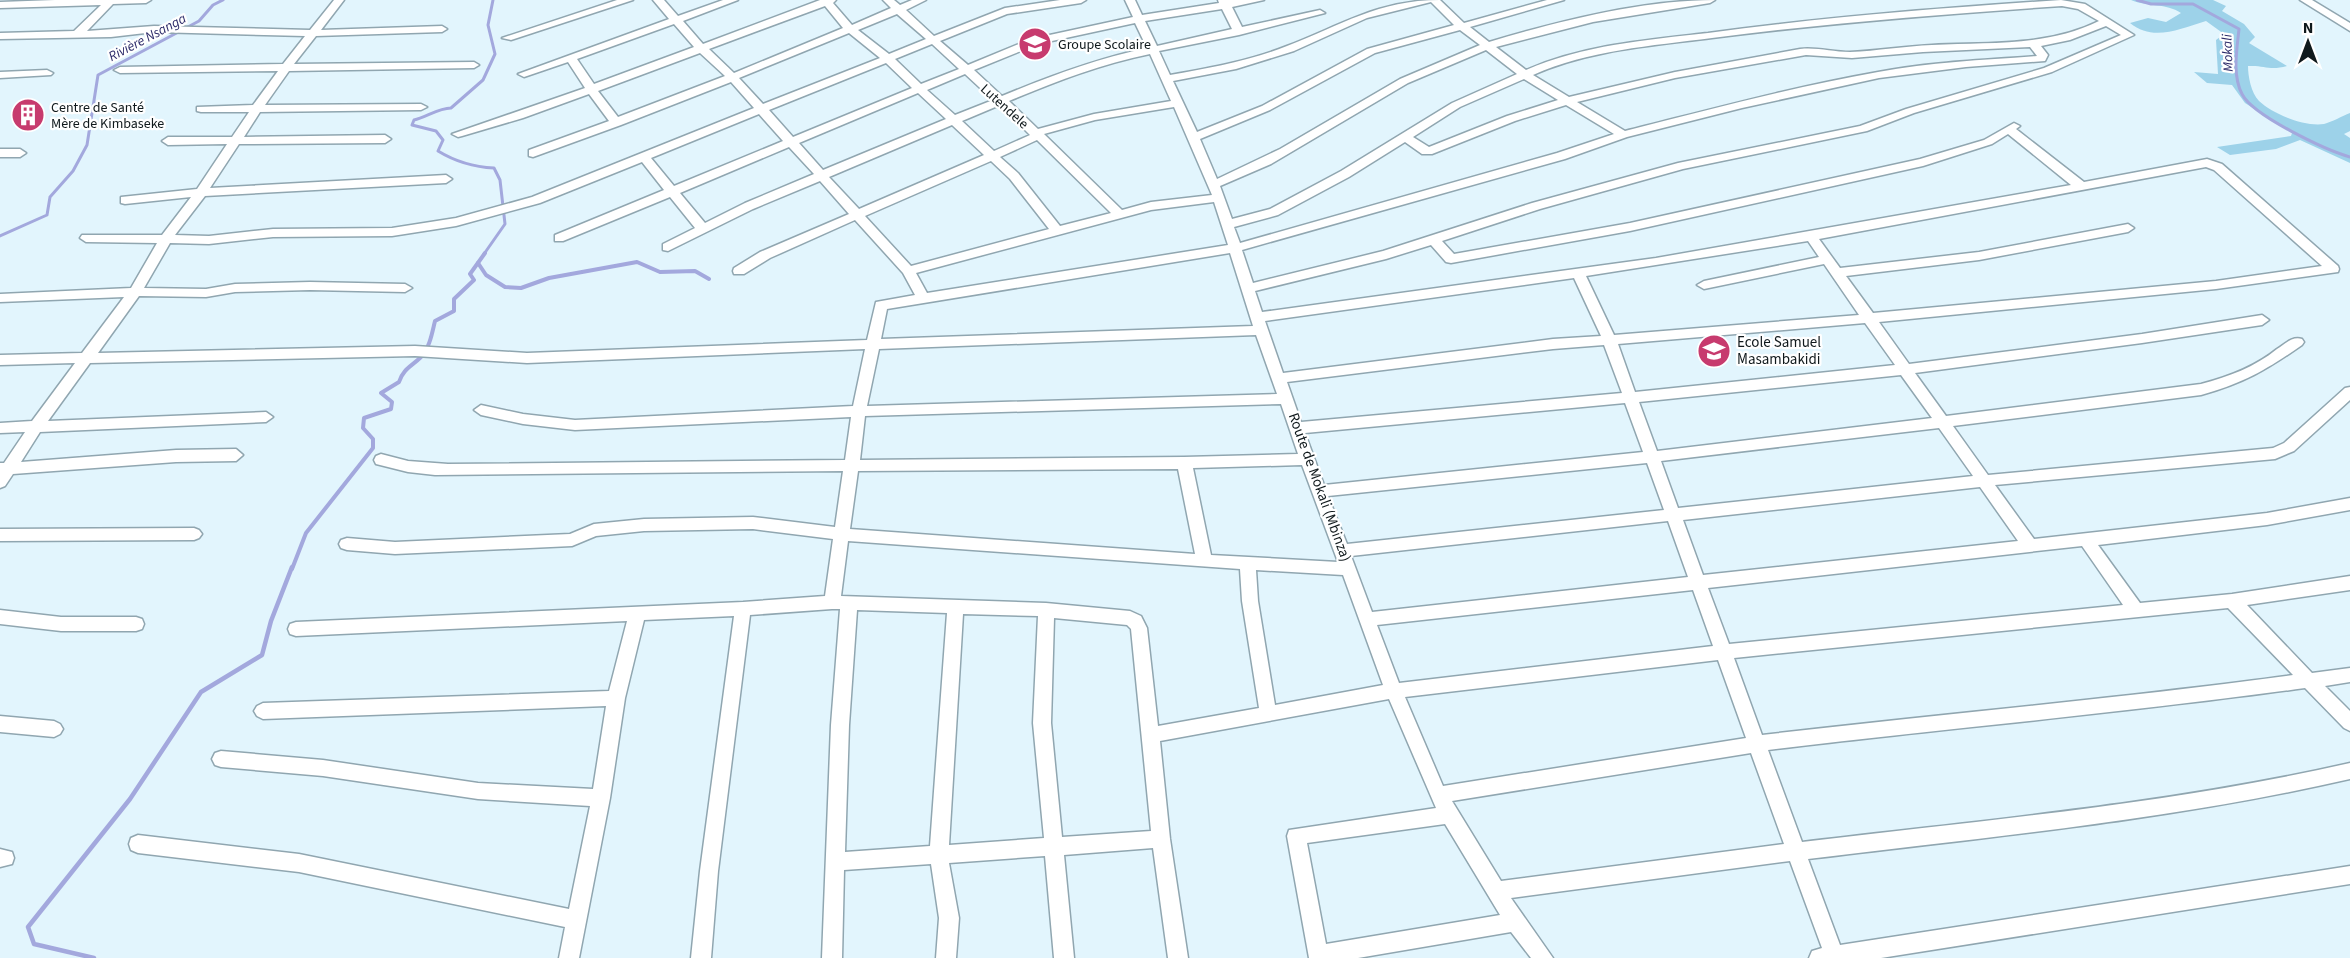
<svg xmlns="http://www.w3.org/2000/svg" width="2350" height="958" viewBox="0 0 2350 958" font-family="'Source Sans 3',sans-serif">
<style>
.green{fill:#9dd2e9}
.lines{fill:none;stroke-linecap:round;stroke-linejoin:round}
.stream-far2{stroke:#a3a8dd;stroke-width:3}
.stream-far1{stroke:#a3a8dd;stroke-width:4}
.stream{stroke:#a3a8dd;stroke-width:4.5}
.building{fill:#b9d8fd}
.minor-casing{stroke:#90a6b0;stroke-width:3}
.minor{fill:#fff;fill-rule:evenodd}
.labels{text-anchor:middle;stroke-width:4.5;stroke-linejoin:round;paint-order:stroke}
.far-water-label{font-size:14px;font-style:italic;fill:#2d2b69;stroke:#fff}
.far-poi-label{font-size:14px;fill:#10191c;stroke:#fff;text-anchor:start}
.far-street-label{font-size:14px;fill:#10191c;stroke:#fff}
.poi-label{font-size:15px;fill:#10191c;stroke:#fff;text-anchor:start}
.street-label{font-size:15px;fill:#10191c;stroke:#fff}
</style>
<rect width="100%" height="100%" fill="#e2f5fd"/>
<path class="green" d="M2131,0H2213L2226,6L2222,11L2244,24L2255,37L2249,43L2287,66C2269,71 2265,65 2248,66C2248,76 2251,93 2259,101C2273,114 2304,127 2324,124C2332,122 2342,116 2350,113V131L2344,134L2350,138V163L2300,140L2276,149L2230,155L2217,147L2291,136L2292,133L2245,103L2232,85L2207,83L2194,72L2218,74L2216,40L2224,34L2206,21C2179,29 2153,42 2130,23L2148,18L2166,22L2181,13C2166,3 2148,7 2131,0Z"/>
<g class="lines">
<g class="stream-far2">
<path d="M2137,0L2151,4H2193L2239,29C2237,49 2232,75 2242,94C2253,116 2326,150 2350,157"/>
<polyline points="0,236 47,215 50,197 73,171 87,145 98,75 199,21 213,5 223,0"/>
<path d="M484,254L505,224L500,180L494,168C473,167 456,162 438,151L443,140L436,131L412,125L414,120C426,117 439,108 451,108L483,80L495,54L488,25L493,0"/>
</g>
<g class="stream-far1">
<polyline points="478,263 486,275 505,287 521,288 549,278 637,262 660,272 695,271 709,279"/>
<path d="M292,569L306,533L373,448V439L363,428L364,418L391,409L392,402L381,393L399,382C403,369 412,366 421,357C430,347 432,333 435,321L454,311V299L474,280L470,274L485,253"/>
</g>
<polyline class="stream" points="94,958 34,944 28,927 130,799 201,692 262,655 271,621 292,567"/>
</g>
<polygon class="building" points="34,106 40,118 22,124 16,112"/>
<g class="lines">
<defs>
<g id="minor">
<path d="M55,0H151L146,3L113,4L87,31L154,26L310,30L334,0H344L321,30L442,26L447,29L442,32L316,36L294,64L474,62L479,65L474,68L289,71L265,105L421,104L427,107L421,110L260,112L244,137L385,135L391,139L385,143L239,144L210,188L446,175L452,179L446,183L205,196L175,235L209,236L273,229L392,228L456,218L532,197L754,108L731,82L621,125L533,157L529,156V150L609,121L589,94L523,118L462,136L458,137L452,134L585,88L568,62L524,77L518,74L669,19L653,0H664L678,16L723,0H738L683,21L703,44L820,0H836L833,3L852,25L891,8L883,0H894L900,5L912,0H926L906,10L934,36L1005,8L1060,0H1086L1081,3L1007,14L940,41L968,65L1031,39L1133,17L1125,0H1135L1142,15L1219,3L1218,0H1264L1232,7L1242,27L1320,10L1325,13L1239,35L1159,51L1170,75C1210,68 1249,61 1287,46C1342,25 1378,0 1440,0L1464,23L1547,0H1564L1470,27L1489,42C1559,21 1642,0 1715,0L1710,3L1593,22L1496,47L1526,70C1583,45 1646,40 1708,33C1825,17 1942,8 2061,0L2085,4L2134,35L2052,72L1914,113L1867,131L1683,169L1540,209L1442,241L1454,254L1630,223L1920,159L1984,140L2014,123L2020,126L2016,129L2084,182L2207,159L2222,164L2338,266L2339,269L2338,272L2216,289L1879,322L1909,364L2142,334L2262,315L2269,320L2262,325L2142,343L1915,373L1946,416L2201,384C2228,377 2255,367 2277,349C2285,344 2292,336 2302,339L2304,342L2302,345C2266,370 2244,383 2201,395L1953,426L1988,475L2273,448L2284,443L2345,388L2350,387V400L2294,451L2275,459L1995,485L2034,539L2267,513L2350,498V510L2267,525L2098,545L2140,603L2232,594L2350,576V590L2247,605L2312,673L2350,668V682L2325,686L2350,711V731L2344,728L2305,688C2127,713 1947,728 1768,750L1802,842C1985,820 2170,804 2350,763V779C2172,820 1989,837 1808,859L1840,945L2350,866V884L1881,958H1809L1812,951L1822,948L1790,861L1511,898L1553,958H1531L1511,932L1358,958H1309L1287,836L1289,830L1436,808L1389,699L1160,741L1170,839L1188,958H1168L1153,848L1064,855L1074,958H1054L1045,856L949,863L959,918L956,958H936L939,918L931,864L844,870L842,958H822L831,725L840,609H832L750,615L718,871L711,958H691L700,871L734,616L644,620L625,698L610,798L579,958H559L565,927L299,872L138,853L131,850L129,844L131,838L138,835L299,854L569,909L590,806L478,799L323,776L221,767L215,765L212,759L215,753L221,751L323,760L478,783L593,789L606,706L263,719L257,716L254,711L257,706L263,703L609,691L627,621L296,636L290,634L288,629L290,624L296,622L743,602L825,596L833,539L753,529L644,531L596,536L572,546L395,554L347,550L341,548L339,544L341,540L347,538L395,542L570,534L594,524L644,519L753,517L835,527L843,471L435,475L408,472L376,464L374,460L376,456L381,454L408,461L448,464L845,460L851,417L575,430L523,424L481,415L474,410L481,405L523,414L575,420L853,406L865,349L527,363L415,356L90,363L48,421L266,412L273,417L266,422L40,432L21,462L176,450L236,449L243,455L236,461L176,462L13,474L5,486L0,488V463H4L25,432L0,433V423L32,421L75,363L0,365V355L82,353L124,297L0,302V294L131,288L157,243L86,242L80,238L82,235H162L191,197L125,204L121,203V197L197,189L227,144L168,145L162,141L168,137H232L249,112H201L197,111V107L253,105L278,71L120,73L114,70L120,67L283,64L305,36L154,32L111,37L0,39V33L74,31L101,5L0,8V2ZM1431,2L1454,25L1367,49L1262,106L1197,132L1173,81L1236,69L1294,51L1367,18ZM825,6L843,28L734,73L709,49ZM2062,6L2078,9L2099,21C2046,47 1989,42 1932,45C1905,46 1877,51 1850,52C1832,52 1817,47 1800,49L1675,72L1569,97L1533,75C1589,50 1651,46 1712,38C1828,23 1945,14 2062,6ZM1222,9L1232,29L1157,46L1145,21ZM897,14L926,39L889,54L858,30ZM1135,23L1147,48C1096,59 1050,76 1002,96L974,70L1038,44ZM674,24L694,47L594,84L577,59ZM2106,26L2121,35L2044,68L1906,109L1860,126L1678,163L1532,203L1383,251L1253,283L1242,250L1565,159L1627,137L1742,108L1879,78L1966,67L2045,61L2048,55L2041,46L2070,40ZM1460,30L1480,45L1400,79L1280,149L1217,179L1200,139L1270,110L1375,53ZM849,33L880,58L763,104L739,78ZM932,44L959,69L921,84L895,59ZM2030,47L2037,56C1984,60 1930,62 1878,72C1793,87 1709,110 1625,131L1577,102L1675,78L1806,55L1852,58L1923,52ZM1486,50L1517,74L1452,103L1341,171L1270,209L1232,219L1220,186L1271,164L1408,83ZM700,53L725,76L618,117L598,91ZM1150,54L1171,101L1094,114L1038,129L1009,101C1055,82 1100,64 1150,54ZM886,63L912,88L793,137L769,110ZM965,74L993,100L955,115L927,90ZM1524,79L1558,100L1507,116L1429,147L1413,137L1460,107ZM918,93L946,119L823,170L799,143ZM1000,105L1030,135L994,151L962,121ZM1566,105L1614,134L1557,153L1240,243L1234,227L1278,215L1349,177L1405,142L1422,154H1432L1515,121ZM1174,107L1212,195L1151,202L1122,210L1044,134L1095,120ZM759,114L783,141L674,186L651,158ZM952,125L984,155L859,209L829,177ZM2008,134L2071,185L1656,258L1262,312L1255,291L1386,259L1431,245L1446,262L1451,263L1630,231L1923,166L1992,144ZM1037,140L1111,213L1060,226L1018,173L1000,157ZM789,147L814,174L745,203L705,223L680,193ZM991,161L1010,179L1049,229L911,266L865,216ZM642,162L664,190L555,235V241H563L670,197L695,228L663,244V250L668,251L753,209L820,181L849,214L760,252L734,268L733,271L734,274H744L770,258L855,220L903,273L915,295L876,302L867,340L527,353L415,346L98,353L139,296L206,297L235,292L310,290L405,292L412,288L405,284L310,282L235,284L206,289L144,288L170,243L209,244L273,237L392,236L456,226L540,203ZM2206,167L2214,170L2322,266L2216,281L1873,313L1846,276L1979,260L2128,232L2134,228L2128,224L1979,252L1840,268L1819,239ZM1214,202L1228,245L927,293L916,273L1151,210ZM1808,241L1819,257L1704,281L1697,285L1704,289L1824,264L1859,315L1614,335L1586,276ZM1230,253L1253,326L881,339L887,309ZM1574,278L1601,336L1553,339L1283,373L1265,321ZM1865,323L1895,365L1635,392L1618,344ZM1256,335L1277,394L867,406L879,349ZM1604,345L1622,393L1301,422L1287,382L1553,349ZM1901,375L1932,418L1657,451L1639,402ZM1625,403L1643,452L1324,485L1305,433ZM1281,404L1298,454L1184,457L860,460L865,416ZM1939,428L1973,476L1678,508L1661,461ZM1647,463L1664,510L1347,544L1328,496ZM1302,465L1338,562L1211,555L1193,468ZM1178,469L1195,554L850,529L858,471ZM1980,487L2018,541L1703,575L1683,520ZM1668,521L1688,577L1372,612L1351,556ZM848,541L1240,569L1242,601L1259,708L1158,726L1147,628L1141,616L1130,611L1046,603L841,596ZM2082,546L2123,605L1729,644L1708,588ZM1256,570L1343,575L1383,685L1275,705L1258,601ZM1693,590L1713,646L1399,683L1377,625ZM2228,608L2293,675C2117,699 1939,714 1762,735L1734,658ZM857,610L947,613L930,846L845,852L849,725ZM963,614L1038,616L1033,723L1044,838L949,845ZM1054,618L1127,625L1131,629L1151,831L1062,837L1051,723ZM1718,660L1746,738L1443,786L1405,697ZM1751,753L1784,844L1501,881L1452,801ZM1445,824L1500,915L1326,944L1307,843Z"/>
<polygon points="617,0 633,0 511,40 502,38"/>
<polygon points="2300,0 2312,0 2350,23 2350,31"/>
<polygon points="47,70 53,73 51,75 0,78 0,72"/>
<polygon points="0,149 20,149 26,153 20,157 0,157"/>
<polygon points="194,528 199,530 202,534 199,538 194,540 0,541 0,529"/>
<polygon points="0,610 61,617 136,617 142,619 144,624 142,629 136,631 61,631 0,624"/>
<polygon points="0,716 54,721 60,724 63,729 60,734 54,737 0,732"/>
<polygon points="0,849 12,852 14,858 12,864 0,867"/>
</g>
</defs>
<use href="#minor" class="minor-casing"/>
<use href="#minor" class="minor"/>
</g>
<defs>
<symbol id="school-disc" viewBox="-11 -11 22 22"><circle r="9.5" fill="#c73b6e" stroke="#fff"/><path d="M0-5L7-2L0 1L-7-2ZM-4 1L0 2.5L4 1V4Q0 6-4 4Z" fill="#fff"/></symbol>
<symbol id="building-disc" viewBox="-11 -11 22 22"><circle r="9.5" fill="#c73b6e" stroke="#fff"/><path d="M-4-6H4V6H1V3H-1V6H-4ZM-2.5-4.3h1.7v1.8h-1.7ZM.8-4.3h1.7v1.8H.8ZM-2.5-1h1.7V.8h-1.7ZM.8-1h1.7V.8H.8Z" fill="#fff"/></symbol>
</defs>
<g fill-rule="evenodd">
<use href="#school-disc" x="1016" y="25" width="38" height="38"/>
<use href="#building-disc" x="9" y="96" width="38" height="38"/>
<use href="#school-disc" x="1695" y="332" width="38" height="38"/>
</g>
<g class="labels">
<g class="far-water-label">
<text transform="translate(147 37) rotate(-28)" y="5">Rivière Nsanga</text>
<text transform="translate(2227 53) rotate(-92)" y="5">Mokali</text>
</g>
<g class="far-poi-label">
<text x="1058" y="49">Groupe Scolaire</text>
<text x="51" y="112">Centre de Santé<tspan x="51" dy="16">Mère de Kimbaseke</tspan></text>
</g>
<g class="far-street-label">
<text transform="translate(1005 106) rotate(42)" y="5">Lutendele</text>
</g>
<g class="poi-label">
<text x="1737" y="347">Ecole Samuel<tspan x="1737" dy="17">Masambakidi</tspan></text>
</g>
<g class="street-label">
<text transform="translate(1320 487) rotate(70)" y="5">Route de Mokali (Mbinza)</text>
</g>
</g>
<g transform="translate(2308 42)" stroke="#ffffff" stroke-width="4.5" paint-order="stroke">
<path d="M0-4.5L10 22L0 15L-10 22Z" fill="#10191c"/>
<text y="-9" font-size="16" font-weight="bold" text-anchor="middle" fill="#10191c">N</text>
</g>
</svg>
